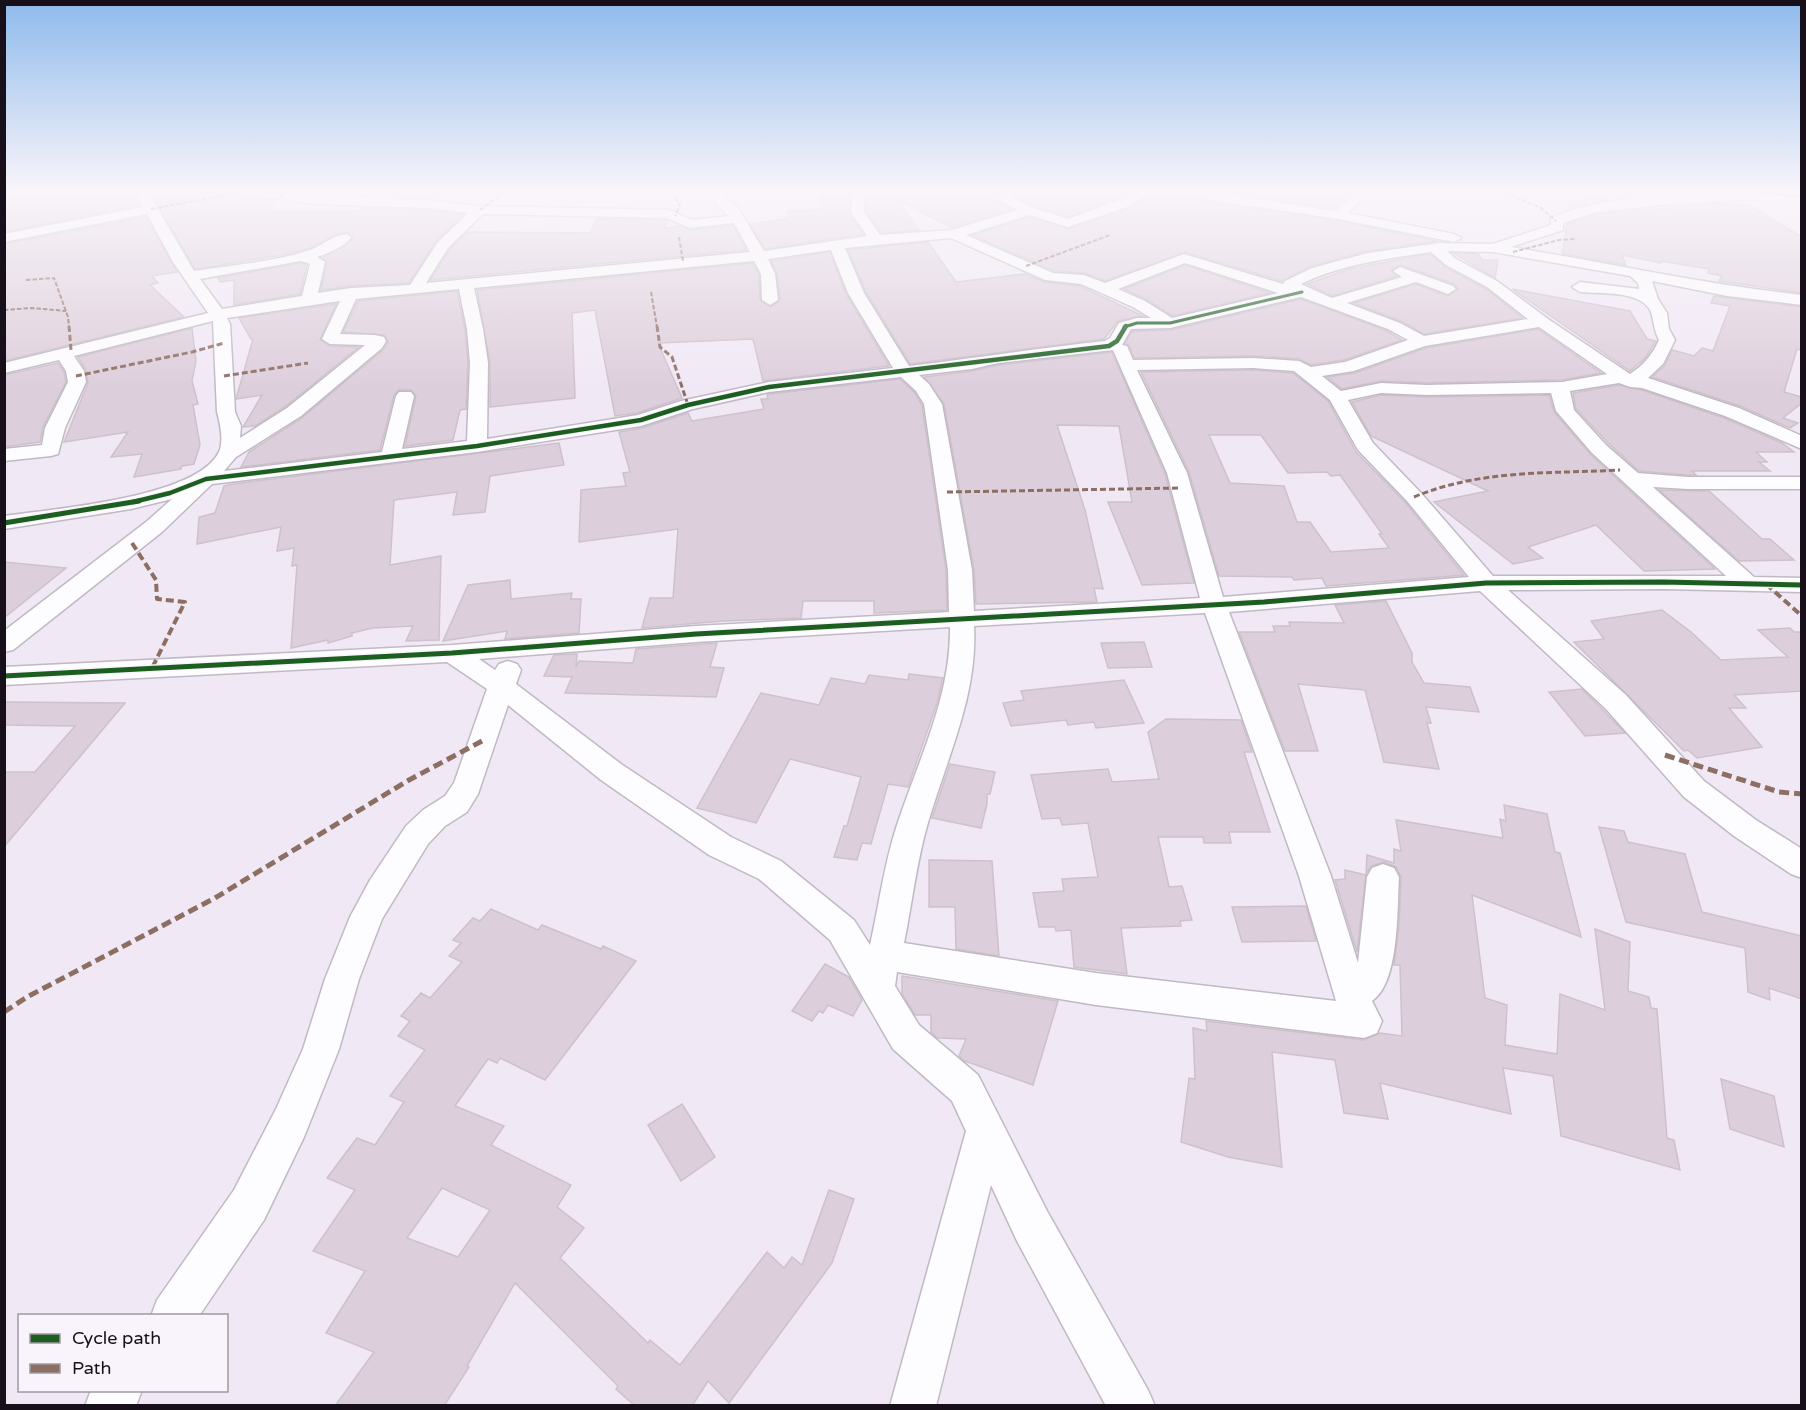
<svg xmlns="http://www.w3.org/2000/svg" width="1806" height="1410" viewBox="0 0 1806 1410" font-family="'Varela Round',sans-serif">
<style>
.building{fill:#ddcedb;stroke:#ccc2cb;stroke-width:1.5;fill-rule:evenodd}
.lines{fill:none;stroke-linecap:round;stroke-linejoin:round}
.street-casing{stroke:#c1b9c5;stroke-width:3}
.street{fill:#fdfcfe;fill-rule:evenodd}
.rail{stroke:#cccace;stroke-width:2;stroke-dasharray:4 4;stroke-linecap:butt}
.quiet-far3{stroke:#8d6e63;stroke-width:2;stroke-dasharray:4.5 2;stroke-linecap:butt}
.quiet-far2{stroke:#8d6e63;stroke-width:3;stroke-dasharray:6 3;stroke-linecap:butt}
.quiet-far1{stroke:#8d6e63;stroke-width:4;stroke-dasharray:8 4;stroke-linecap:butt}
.quiet{stroke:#8d6e63;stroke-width:5;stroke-dasharray:10 5;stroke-linecap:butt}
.cycleway-far2-casing{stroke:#f9f4fb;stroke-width:5}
.cycleway-far1-casing{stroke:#f9f4fb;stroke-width:7}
.cycleway-casing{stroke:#f9f4fb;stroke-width:8}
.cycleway-far2{stroke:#1b5e20;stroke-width:3}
.cycleway-far1{stroke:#1b5e20;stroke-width:4.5}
.cycleway{stroke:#1b5e20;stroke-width:5}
</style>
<rect width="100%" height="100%" fill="#f1e8f5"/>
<g class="building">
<polygon points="4,192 134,192 140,205 4,232"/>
<polygon points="150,192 252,192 260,198 275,201 268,211 359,211 364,208 428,210 463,215 436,241 409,283 351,286 321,290 327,262 322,258 349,243 353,238 349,233 339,233 309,248 282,255 195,269"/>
<polygon points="866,192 1002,192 994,199 1011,209 952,228 896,199 919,230 881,233 866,211"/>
<polygon points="1024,192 1131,192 1068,217 1017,198"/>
<polygon points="1153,192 1190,192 1193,197 1223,204 1338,221 1437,241 1367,251 1311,266 1282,281 1185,252 1105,281 1084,273 1054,271 972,235 1029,217 1069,229 1128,209"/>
<polygon points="1226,192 1354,192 1334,209"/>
<polygon points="820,196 850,196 849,213 863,234 765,249 750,224 787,219 788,211 823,209"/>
<polygon points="1599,197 1606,200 1569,209 1570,202"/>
<polygon points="1716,204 1747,204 1802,237 1802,293 1719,281 1722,276 1708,273 1709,269 1661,261 1661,263 1622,255 1626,265 1562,254 1567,224 1597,214"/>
<polygon points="146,217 177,272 152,276 158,283 150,285 184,317 4,361 4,244"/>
<polygon points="597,219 667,220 665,228 680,226 690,230 733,225 746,250 430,280 450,249 467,232 590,233"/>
<polygon points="928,242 956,282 1025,274 1045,282 1080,286 1143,316 1118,321 1104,339 910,364 866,292 848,250"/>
<polygon points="830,252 846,294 889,366 763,381 753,339 658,343 682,398 637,413 615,416 595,310 572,313 575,398 490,407 490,363 477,290 753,263 759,275 760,300 771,307 780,300 777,274 771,261"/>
<polygon points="1453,253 1478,254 1482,260 1498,260 1495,278"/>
<polygon points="1430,254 1445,267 1486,289 1523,318 1424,334 1401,321 1354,303 1416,284 1447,296 1458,289 1454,284 1401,265 1391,270 1397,276 1332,296 1307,284 1349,269"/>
<polygon points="301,263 307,265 300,294 234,305 234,280 220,282 218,278"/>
<polygon points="1185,265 1270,293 1172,316 1146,299 1124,289"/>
<polygon points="1512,289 1630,311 1647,339 1656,341 1645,358 1630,371"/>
<polygon points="457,291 465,329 468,363 466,409 460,410 453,440 405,446 416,396 411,390 399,390 394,395 380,450 241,467 249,452 302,418 384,349 388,342 384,335 343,332 358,301"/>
<polygon points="1714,296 1802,307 1802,350 1797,349 1784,392 1802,397 1802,403 1783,418 1798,423 1790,428 1740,406 1652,377 1665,365 1672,350 1694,356 1702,348 1713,351 1730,306 1711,303"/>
<polygon points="1301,299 1387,331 1402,340 1344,360 1311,365 1299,359 1253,356 1134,358 1129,345 1125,343 1132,331 1171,330"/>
<polygon points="336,304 320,340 330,346 359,347 286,406 255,426 243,427 262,395 236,399 253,339 251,339 239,318"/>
<polygon points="192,328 196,361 192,381 198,404 193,405 200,445 194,464 182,466 181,469 134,477 142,454 111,457 128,432 64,442 88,383 86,370 78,357"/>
<polygon points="1538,329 1601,373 1562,380 1427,383 1381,381 1342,389 1327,377 1355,373 1426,348"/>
<polygon points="1112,352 1165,474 1194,583 1142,585 1108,502 1132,502 1119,426 1057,425 1085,510 1103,589 1094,588 1097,602 976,604 974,570 944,404 924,377 972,371 998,365"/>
<polygon points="58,363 64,372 66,382 43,427 40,442 4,447 4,375"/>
<path d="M1253,370L1293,373L1328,401L1356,452L1405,502L1464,575L1326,586L1322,578L1294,580L1292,577L1219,576L1189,472L1141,372ZM1209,435H1261L1288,473L1327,472L1331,476L1340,475L1382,534H1379L1389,548L1331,552L1310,522H1297L1284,486L1230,483Z"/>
<polygon points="900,379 914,392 922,405 946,570 947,610 874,613 874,601 803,601 801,618 723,621 642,628 650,598 673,598 678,529 579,542 581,490 626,486 623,473 630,472 619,432 642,428 688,413 692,421 764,409 761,399 768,399 767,395 769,394"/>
<polygon points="1619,385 1642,390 1724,418 1782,443 1794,452 1756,452 1767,462 1759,462 1770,471 1692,471 1696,475 1688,475 1639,471 1608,443 1576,409 1573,393"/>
<polygon points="1381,395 1427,397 1549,395 1554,412 1590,454 1715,569 1644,571 1596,525 1528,547 1543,558 1513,564 1434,502 1488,491 1371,436 1352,402"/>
<polygon points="559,443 564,465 490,476 485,512 453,515 457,492 394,500 390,565 441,556 439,640 406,641 413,626 373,628 352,633 352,636 328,643 328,640 291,648 297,565 292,566 294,548 277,551 281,527 197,544 199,517 215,513 224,486 233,484"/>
<polygon points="1659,490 1709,491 1762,539 1770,539 1794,560 1739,561"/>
<polygon points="4,562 66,568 4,618"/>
<polygon points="510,580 511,599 572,593 571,599 581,599 579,633 505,639 507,631 443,641 468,585"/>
<polygon points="1386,601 1412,653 1412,662 1424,683 1470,687 1479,712 1426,707 1431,723 1427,723 1439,769 1384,762 1365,690 1298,684 1318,751 1285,751 1239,632 1275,632 1273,626 1290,626 1289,622 1344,623 1335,605"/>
<polygon points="1662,610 1691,632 1721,660 1788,657 1758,630 1790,628 1794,632 1802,632 1802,691 1734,695 1746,708 1729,708 1762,747 1697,758 1688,750 1684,751 1574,642 1604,639 1591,621"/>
<polygon points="1144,642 1152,667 1108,668 1101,643"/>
<polygon points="717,643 710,667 724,668 716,697 565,693 572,677 544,676 554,655 577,654 576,667 579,661 633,663 636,649"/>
<polygon points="909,674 943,678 937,703 908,787 888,784 871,844 862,843 857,860 834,857 844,826 847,826 861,777 790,759 756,823 697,808 761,693 819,705 831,678 865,684 869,675 908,680"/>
<polygon points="1124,680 1144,723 1096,728 1094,722 1068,725 1066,720 1011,726 1003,703 1024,700 1021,691"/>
<polygon points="1582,689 1604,711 1625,733 1585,736 1549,692"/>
<polygon points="4,702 125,703 4,847 4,772 35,772 75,726 4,725"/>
<polygon points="1166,719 1241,720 1252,752 1244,752 1270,832 1229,832 1231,843 1204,843 1203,837 1158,837 1169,887 1182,886 1192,920 1180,921 1181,926 1121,928 1127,974 1074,967 1071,930 1056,931 1055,927 1039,927 1033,893 1064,891 1062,879 1098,877 1088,823 1062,825 1060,818 1042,819 1031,775 1108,769 1112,782 1159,779 1148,732"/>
<polygon points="950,764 995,772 990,794 987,794 987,804 981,828 932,818"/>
<polygon points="1504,805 1547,814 1555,852 1560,853 1581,937 1472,895 1485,998 1507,1005 1505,1045 1557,1054 1560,994 1605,1010 1595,929 1630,942 1628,991 1649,997 1651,1008 1657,1009 1667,1138 1674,1140 1680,1170 1561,1136 1553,1076 1503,1068 1511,1114 1380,1083 1388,1119 1344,1113 1335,1060 1272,1052 1282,1167 1228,1157 1181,1142 1189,1078 1195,1079 1193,1028 1207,1031 1206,1021 1364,1040 1380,1033 1402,1036 1400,965 1394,965 1399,925 1401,877 1396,867 1384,862 1371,866 1366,874 1367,855 1394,863 1394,849 1401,851 1396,820 1503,838 1500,819 1506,821"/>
<polygon points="1599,827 1624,831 1628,842 1685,854 1702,912 1802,936 1802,999 1769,988 1770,1000 1748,992 1745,948 1626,922"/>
<polygon points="929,860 992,861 999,956 956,949 955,907 929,907"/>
<polygon points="1345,870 1366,875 1357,952 1335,880 1345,879"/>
<polygon points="1306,906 1316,941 1242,942 1232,907"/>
<path d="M491,909L538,930L542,925L601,949L603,946L636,961L545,1080L500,1058L497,1063L488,1059L455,1106L504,1126L491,1145L571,1185L557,1207L584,1228L560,1258L648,1343L650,1340L680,1365L767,1252L784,1268L792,1257L802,1265L829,1190L854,1199L832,1263L729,1403L708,1381L692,1406H635L616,1389L618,1386L515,1283L467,1366L469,1367L444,1406H335L374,1352L326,1333L365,1271L313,1251L355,1190L327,1178L357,1138L375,1145L404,1102L390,1096L425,1050L398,1036L410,1021L401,1016L421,993L430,998L462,962L449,956L461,943L453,940L473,918L480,921ZM442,1188L490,1210L458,1257L407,1238Z"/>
<polygon points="825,964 849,977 862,1000 853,1016 828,1005 823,1013 819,1011 812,1021 792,1011"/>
<polygon points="902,976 1058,1001 1033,1085 965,1061 959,1056 966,1039 937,1038 931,1032 931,1015 915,1015 902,994"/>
<polygon points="1721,1079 1774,1096 1784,1147 1730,1129"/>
<polygon points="682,1104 715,1157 681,1181 648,1125"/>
</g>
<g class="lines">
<defs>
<g id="street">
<path d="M136,192H148L194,271C232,265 274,262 310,250C322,246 337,232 349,235L351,238C342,248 329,253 317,257L325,262L318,293L351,288L410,285L438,242L468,213L428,208L313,204L260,196L254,192L428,200L480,206L669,210L692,220L729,216L717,205L710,192H722L727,200L738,208L764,251L867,236L851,212L852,192H864V212L880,235L952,230L1017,210L996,198L1006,192H1022L1012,198L1034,208L1068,219L1117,201L1136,192H1151L1127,207L1068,227L1029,215L966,235L1053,273L1084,275L1105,283L1184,254L1283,284L1285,281L1312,268L1368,253L1439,243L1493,244L1551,225V218C1602,195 1690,193 1746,193C1764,192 1784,191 1802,194V200L1798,201L1739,200L1661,205L1597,212L1563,223V230L1511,247C1608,263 1704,284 1802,295V305L1727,296L1652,281L1658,299L1667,313L1669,329L1675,340L1663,364L1648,378L1739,408L1802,436V449L1725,416L1642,388L1630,387L1619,383L1570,391L1574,410L1606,445L1638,473L1688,477H1802V489H1688L1653,487L1754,577L1802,578V592L1663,589L1508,590L1626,695L1704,781L1756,820L1802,849V878L1791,874L1734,836L1684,797L1606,709L1480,591L1229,612L1331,876L1358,963L1367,877L1372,868L1383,864L1394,868L1399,877C1397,908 1400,982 1372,1001L1382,1021L1377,1033L1364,1038L1096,1005L897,972L895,986L919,1025L978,1075L1047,1211L1148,1390L1155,1406H1106L1017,1241L991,1185L936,1406H890L966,1131L952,1101L893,1049L830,940L759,879L709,855L601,780L508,705L478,794L467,812L445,826L428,844L382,919L359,979L339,1049L304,1137L264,1220L199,1316H151L157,1300L234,1190L276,1109L303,1049L325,979L350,917L370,880L406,826L423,810L445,796L454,783L487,689L447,662L4,685V667L452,645L696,626L949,612L948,570L924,404L916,391L901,377L769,392L693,409L641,426L477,452L212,484L162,532L13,650L4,652V631L146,522L172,499L131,509L4,529V516C52,509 197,498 219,452C224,441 220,423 217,412L213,321L74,356L84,371L86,382L65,428L58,454L51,456L4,461V449L42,445L45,428L68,382L66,371L59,360L4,373V363L208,313L173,262L147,214L4,242V234L143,207ZM483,214L667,218L690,228L734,223L750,252L426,283L448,248ZM951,238L1045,280L1081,284L1133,307L1151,318H1137L1119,323L1110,338L1105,341C1039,348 975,358 909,366L864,293L845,248ZM831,250L848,293L893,368L769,382L681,401L638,415L487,439L488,363L483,329L474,288L754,261L761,274L762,300L770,305L778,300L775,274L768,259ZM1447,251L1493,252L1630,276L1638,283L1639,289L1580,282L1572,287L1580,292C1600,294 1642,290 1651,312C1654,322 1654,331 1659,340C1652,355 1644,365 1630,374L1548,319L1497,281L1456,259ZM1431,252L1446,265L1487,287L1528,319L1424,336L1400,323L1347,303L1416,282L1448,294L1456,289L1453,286L1400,267L1393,271L1402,277L1332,298L1301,284C1342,264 1386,259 1431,252ZM301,261L310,264L302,296L222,309L200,279ZM1185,263L1278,293L1172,318L1145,301L1118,289ZM459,289L467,329L470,363L467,441L402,449L414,396L411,392H399L396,396L382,452L224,471L236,457L301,416L382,348L386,341L384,337L375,335L340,334L356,299ZM1301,297L1388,329L1408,340L1345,362L1311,367L1299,361L1253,358L1133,360L1127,346L1122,345L1131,329L1170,328ZM340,301L322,339L330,344L365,345L287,408L240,438L241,426L235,412L230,324L227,318ZM1539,327L1607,374L1562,382L1427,385L1381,383L1341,391L1322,376L1354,371L1425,346ZM1113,350L1167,473L1200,598L974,611L972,570L942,404L929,384L919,375L972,369L998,363ZM1253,368L1294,371L1330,400L1358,450L1407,501L1469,577L1223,597L1187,473L1137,370ZM1381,393L1427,395L1551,393L1556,411L1592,453L1726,576H1493L1421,493L1373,443L1348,400ZM1205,613L1299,876L1336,1001L1096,973L904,943C912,904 916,865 927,826C946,760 978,696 974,626ZM950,627C951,697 918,761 897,825C884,864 879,905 870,945L854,920L781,861L731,837L621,764L516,684L521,670L517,664L508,661L499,664L495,670L479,659L696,642Z"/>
<polygon points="1192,192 1213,192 1335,211 1357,192 1370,192 1348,213 1454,234 1461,238 1454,242 1338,219 1224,202 1194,195"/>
<polygon points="91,1390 142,1390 136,1406 85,1406"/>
</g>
</defs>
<use href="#street" class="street-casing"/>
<use href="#street" class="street"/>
<polyline class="rail" points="1770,192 1802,196"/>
<g class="quiet-far3">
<polyline points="672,192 680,205 675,216"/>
<polyline points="1504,192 1541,208 1556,221"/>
<polyline points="1757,192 1802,197"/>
<polyline points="280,196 289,192"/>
<polyline points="151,209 243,192"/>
<polyline points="480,210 505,192"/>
<polyline points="679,237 683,261"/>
<polyline points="1513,252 1559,240 1575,239"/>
<polyline points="1026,266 1110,235"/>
<polyline points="26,280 54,278 68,317 69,327"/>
<polyline points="651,292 657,327"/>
<polyline points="4,310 32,308 66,311"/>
</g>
<g class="quiet-far2">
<polyline points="69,326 71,350"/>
<polyline points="657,326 660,347 672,357 688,405"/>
<polyline points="76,376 192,352 224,343"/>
<polyline points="224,376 308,363"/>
<polyline points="947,492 1181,488"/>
<path d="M1414,497C1481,469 1549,474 1620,470"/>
</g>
<g class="quiet-far1">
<polyline points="132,543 156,580 157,599 185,602 151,670"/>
<polyline points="1766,584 1802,616"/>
</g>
<g class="quiet">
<polyline points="1665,755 1779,792 1802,794"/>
<polyline points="4,1012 27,997 215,898 409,780 482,741"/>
</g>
<defs>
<polyline id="cycleway-far2" points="1124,327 1137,323 1170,323 1302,292"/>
<polyline id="cycleway-far1" points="133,502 170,493 206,479 477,446 641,420 688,405 769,387 1109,346 1117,341 1126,326"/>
<g id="cycleway">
<polyline points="4,523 139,501"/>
<polyline points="4,676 452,653 696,634 1264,602 1486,583 1663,582 1802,585"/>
</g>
</defs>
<use href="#cycleway-far2" class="cycleway-far2-casing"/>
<use href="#cycleway-far1" class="cycleway-far1-casing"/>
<use href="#cycleway" class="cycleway-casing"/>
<use href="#cycleway-far2" class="cycleway-far2"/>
<use href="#cycleway-far1" class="cycleway-far1"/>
<use href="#cycleway" class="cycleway"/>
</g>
<linearGradient id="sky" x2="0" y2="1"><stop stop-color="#8ebaec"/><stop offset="0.49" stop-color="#f9f5fa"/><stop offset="1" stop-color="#f9f5fa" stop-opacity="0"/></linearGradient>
<rect width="1806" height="389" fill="url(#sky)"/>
<rect width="1806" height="1410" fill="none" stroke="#17101b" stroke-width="12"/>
<rect x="18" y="1314" width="210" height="78" fill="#f9f4fb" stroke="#9f99a1" stroke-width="1.5"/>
<rect x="30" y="1334" width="30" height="9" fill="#1b5e20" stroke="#9f99a1" stroke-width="1.5"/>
<text x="72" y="1344" font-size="18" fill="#17101b">Cycle path</text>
<rect x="30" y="1364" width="30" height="9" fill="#8d6e63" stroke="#9f99a1" stroke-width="1.5"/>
<text x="72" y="1374" font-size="18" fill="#17101b">Path</text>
</svg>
